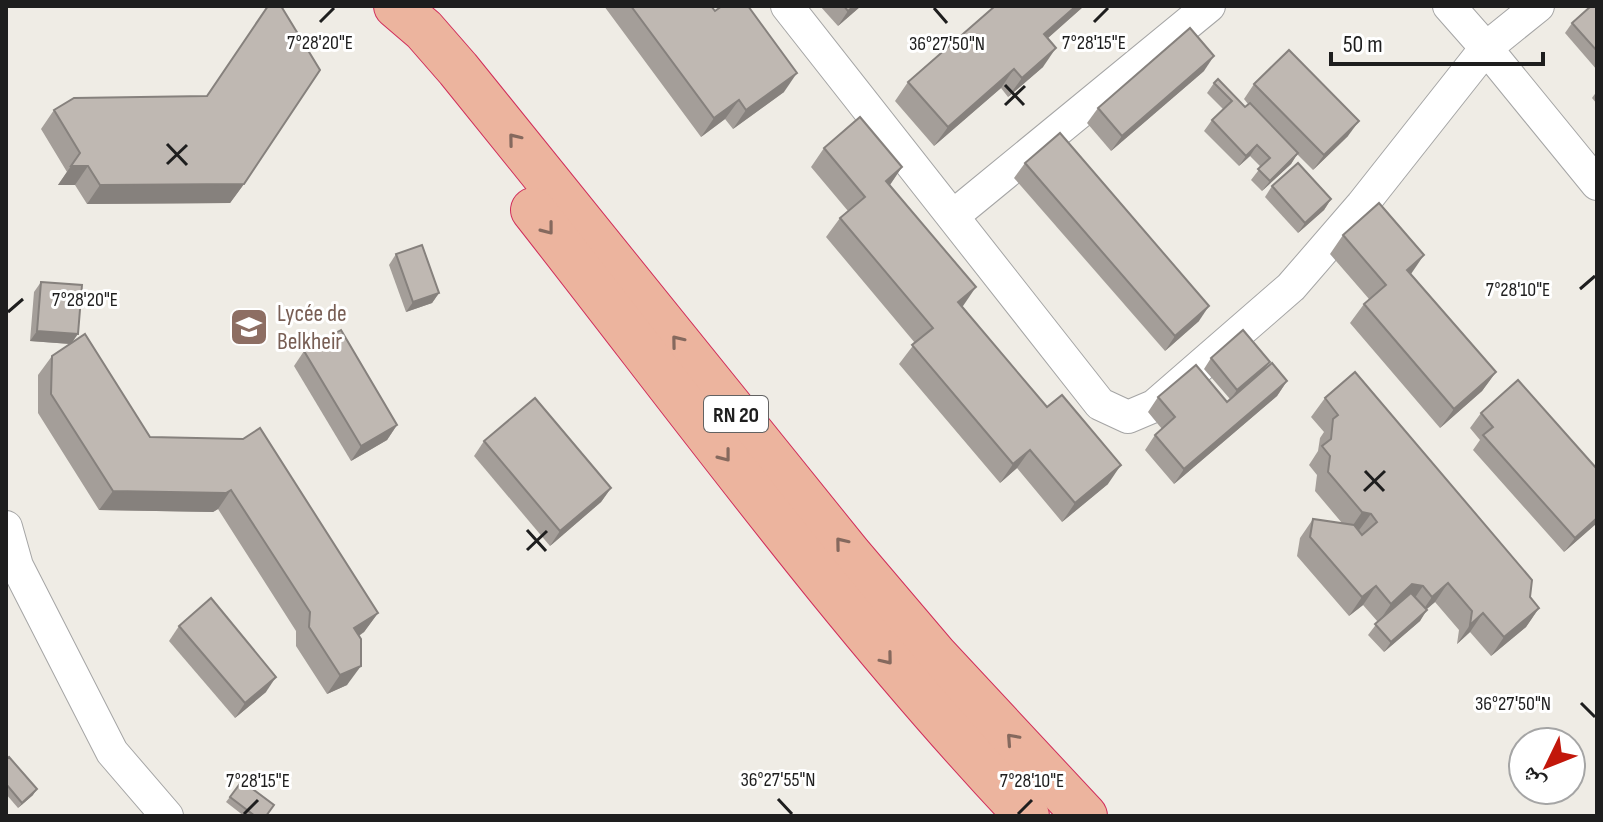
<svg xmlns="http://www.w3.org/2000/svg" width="1603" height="822" viewBox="0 0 1603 822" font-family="'Sofia Sans Condensed','Noto Naskh Arabic',sans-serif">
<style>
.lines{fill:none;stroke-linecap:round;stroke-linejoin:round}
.minor-casing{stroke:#a5a5a5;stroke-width:34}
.trunk-casing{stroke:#d12e5b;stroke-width:46}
.minor{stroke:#fff;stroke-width:32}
.trunk{stroke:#ecb49e;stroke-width:44}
.wall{fill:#a49e99}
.shaded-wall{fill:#86817d}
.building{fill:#bfb8b2;stroke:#86817d;stroke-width:2}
.oneway{stroke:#85695e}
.ticks{fill:none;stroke:#1e1e1e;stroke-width:3}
.labels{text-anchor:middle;stroke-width:6;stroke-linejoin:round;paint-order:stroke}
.shield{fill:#fff;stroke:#626262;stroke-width:2}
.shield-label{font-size:22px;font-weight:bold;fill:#1e1e1e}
.education-label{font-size:24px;fill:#785e54;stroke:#fff;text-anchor:start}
.ticks-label{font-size:20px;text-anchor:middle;fill:#1e1e1e;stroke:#fff;stroke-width:6;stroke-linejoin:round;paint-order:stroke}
</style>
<rect width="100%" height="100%" fill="#efece5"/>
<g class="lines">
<defs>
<g id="minor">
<polyline points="787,6 1100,404 1128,417 1154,406 1291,287 1362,205 1486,48 1597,184"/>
<polyline points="1449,6 1486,48 1538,6"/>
<polyline points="953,216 1209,6"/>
<polyline points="6,527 17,566 112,752 167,816"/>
</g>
<g id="trunk">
<polyline points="396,6 424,30 458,69 850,555 935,655 1085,816"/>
<path d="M533,210C694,415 848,627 1027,816"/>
</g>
</defs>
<use href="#minor" class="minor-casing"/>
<use href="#trunk" class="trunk-casing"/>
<use href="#minor" class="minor"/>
<use href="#trunk" class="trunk"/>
</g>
<g class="wall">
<polygon points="604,6 711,6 784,92 733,129 725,119 701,137"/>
<polygon points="820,6 861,6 838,26"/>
<polygon points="995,6 1084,6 1048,38 1043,67 1008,97 1001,88 934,146 895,101 908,82"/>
<polygon points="1597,6 1597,70 1565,33 1572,23"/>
<polygon points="1204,71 1111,151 1087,123 1098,108"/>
<polygon points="1214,83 1245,107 1248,104 1244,99 1254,84 1348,136 1313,170 1297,154 1291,164 1262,191 1251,180 1261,167 1250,156 1239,166 1204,131 1212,120 1223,109 1207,93"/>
<polygon points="1597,91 1597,104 1592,98"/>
<polygon points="54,110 244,184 230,203 87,204 75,185 58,185 67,172 41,129"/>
<polygon points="824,148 902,167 890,185 962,307 1108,484 1062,522 1017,468 1000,483 899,364 915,343 826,237 840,218 848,211 811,167"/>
<polygon points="1025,163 1199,321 1165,351 1014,178"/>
<polygon points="1272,186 1331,199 1324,210 1298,233 1265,197"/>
<polygon points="1343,235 1411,274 1496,372 1482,391 1440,428 1350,323 1364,304 1369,299 1330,254"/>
<polygon points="396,254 439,293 432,303 406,312 389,265"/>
<polygon points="41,282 71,344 150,437 243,439 378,613 364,632 359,636 347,685 327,694 296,646 296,631 218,509 213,512 99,510 38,413 38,375 52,356 70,344 30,341 34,292"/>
<polygon points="304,351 397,425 387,440 351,461 294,366"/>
<polygon points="1211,358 1270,362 1264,370 1287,381 1277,396 1174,484 1145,450 1155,435 1162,429 1148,412 1158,397 1227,402 1230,399 1204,369"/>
<polygon points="1325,398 1530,597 1539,608 1526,627 1491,656 1470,632 1457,644 1459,630 1435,602 1426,609 1420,621 1384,652 1368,635 1378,622 1363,605 1349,616 1297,556 1300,538 1313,519 1342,523 1315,491 1317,475 1309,465 1318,451 1320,438 1324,432 1311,417"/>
<polygon points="1481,413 1597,469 1597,523 1564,552 1473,450 1480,440 1470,428"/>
<polygon points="484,441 611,488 601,502 550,546 474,456"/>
<polygon points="179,626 266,692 235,718 169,641"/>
<polygon points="6,760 33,795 18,808 6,794"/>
<polygon points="242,781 266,816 244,816 226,802"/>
</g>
<g class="shaded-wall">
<polygon points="854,6 861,6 838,26 848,11"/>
<polygon points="1076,6 1084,6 1031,53 1044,34"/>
<polygon points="1056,48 1043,67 1008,97 1022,78"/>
<polygon points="1214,56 1204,71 1111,151 1122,136"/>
<polygon points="1014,69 1001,88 934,146 948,127"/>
<polygon points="797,73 784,92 733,129 746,110"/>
<polygon points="739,100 725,119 701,137 714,118"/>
<polygon points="1359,121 1348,136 1313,170 1324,155"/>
<polygon points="1257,145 1250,156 1239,166 1246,156"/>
<polygon points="1298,153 1291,164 1262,191 1270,181"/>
<polygon points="71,166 88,166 75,185 58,185"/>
<polygon points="902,167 889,186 886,181"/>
<polygon points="244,184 230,203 87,204 100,185"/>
<polygon points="1331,199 1324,210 1298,233 1305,223"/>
<polygon points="1424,255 1411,274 1407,270"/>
<polygon points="976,287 963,306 945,321 958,302"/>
<polygon points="439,293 432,303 406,312 413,302"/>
<polygon points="1209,306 1199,321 1165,351 1175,336"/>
<polygon points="37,331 78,334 71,344 30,341"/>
<polygon points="1270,362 1262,372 1230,400 1237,390"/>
<polygon points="1496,372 1482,391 1440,428 1454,409"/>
<polygon points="1287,381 1277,396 1174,484 1184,469"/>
<polygon points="397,425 387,440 351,461 361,446"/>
<polygon points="1030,450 1017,468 1000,483 1013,464"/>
<polygon points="1121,465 1108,484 1062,522 1075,503"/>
<polygon points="611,488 601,502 550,546 560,531"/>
<polygon points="231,490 218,509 213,512 99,510 113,491"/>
<polygon points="1362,512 1371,514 1357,533 1349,531"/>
<polygon points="1597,518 1597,523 1564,552 1575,538"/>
<polygon points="1448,583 1435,602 1419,616 1432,597"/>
<polygon points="1412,584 1423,586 1410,605 1378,623 1391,604"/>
<polygon points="1376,586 1363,605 1349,616 1362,597"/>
<polygon points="1539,608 1526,627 1491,656 1504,637"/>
<polygon points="1427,610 1420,621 1384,652 1391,642"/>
<polygon points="378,613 364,632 341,647 354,628"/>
<polygon points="1483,613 1470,632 1457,644 1470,625"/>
<polygon points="361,666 347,685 327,694 340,675"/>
<polygon points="276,677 266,692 235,718 245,703"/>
<polygon points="37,789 33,795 18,808 22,803"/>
</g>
<g class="building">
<polygon points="268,6 281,6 320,70 244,184 100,185 88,166 71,166 80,153 54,110 74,98 207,96"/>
<polygon points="631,6 711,6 715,11 722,6 748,6 797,73 746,110 739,100 714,118"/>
<polygon points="844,6 854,6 848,11"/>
<polygon points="995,6 1076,6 1044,34 1056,48 1022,78 1014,69 948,127 908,82"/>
<polygon points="1591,6 1597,6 1597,51 1572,23"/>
<polygon points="1190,28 1214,56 1122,136 1098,108"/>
<polygon points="1289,50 1359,121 1324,155 1254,84"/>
<polygon points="1218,79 1245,107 1250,103 1298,153 1270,181 1258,169 1270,158 1257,145 1246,156 1212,120 1232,101 1214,83"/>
<polygon points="860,117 902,167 886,181 976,287 958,302 1047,407 1062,395 1121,465 1075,503 1030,450 1013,464 912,345 933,328 840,218 865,197 824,148"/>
<polygon points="1060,133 1209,306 1175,336 1025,163"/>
<polygon points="1298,163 1331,199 1305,223 1272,186"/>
<polygon points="1379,203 1424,255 1407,270 1496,372 1454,409 1364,304 1386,285 1343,235"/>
<polygon points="422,245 439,293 413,302 396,254"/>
<polygon points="41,282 82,285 78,334 37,331"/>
<polygon points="341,330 397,425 361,446 304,351"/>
<polygon points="1243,330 1270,362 1237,390 1211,358"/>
<polygon points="85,334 150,437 243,439 260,428 378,613 354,628 361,639 361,666 340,675 309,627 310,612 231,490 226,493 113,491 51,394 52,356"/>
<polygon points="1272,363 1287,381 1184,469 1155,435 1175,417 1158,397 1196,365 1227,402"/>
<polygon points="1355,372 1532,580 1530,597 1539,608 1504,637 1483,613 1470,625 1472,611 1448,583 1432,597 1423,586 1412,584 1391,604 1376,586 1362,597 1310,537 1313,519 1354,525 1362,535 1377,522 1371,514 1362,512 1328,472 1330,456 1322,446 1331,439 1333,419 1338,415 1325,398"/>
<polygon points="1518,380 1597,469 1597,518 1575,538 1483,435 1493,427 1481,413"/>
<polygon points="535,398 611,488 560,531 484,441"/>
<polygon points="1411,593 1427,610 1391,642 1375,624"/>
<polygon points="211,598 276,677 245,703 179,626"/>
<polygon points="9,757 37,789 22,803 6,784 6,760"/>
<polygon points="242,781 274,805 266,816 255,816 230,797"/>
</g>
<defs><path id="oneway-chevron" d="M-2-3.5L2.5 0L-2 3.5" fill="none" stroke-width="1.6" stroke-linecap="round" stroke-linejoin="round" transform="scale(2)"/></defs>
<g class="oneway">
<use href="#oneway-chevron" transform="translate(514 139) rotate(-129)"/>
<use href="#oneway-chevron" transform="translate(548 229) rotate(52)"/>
<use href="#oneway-chevron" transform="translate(677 341) rotate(-129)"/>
<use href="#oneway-chevron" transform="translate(725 456) rotate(52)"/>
<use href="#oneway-chevron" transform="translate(841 543) rotate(-129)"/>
<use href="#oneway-chevron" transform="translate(887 659) rotate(51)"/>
<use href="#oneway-chevron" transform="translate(1012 739) rotate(-132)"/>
</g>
<path class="ticks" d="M934,8L947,23M320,22L334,8M1094,22L1108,8M1005,85L1024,105M1005,105L1025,86M167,144L187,165M167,164L187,145M1580,289L1595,276M8,312L23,299M1365,471L1384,491M1364,491L1385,471M527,530L546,551M527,550L547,531M1581,703L1595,717M778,799L792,814M244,814L258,800M1018,814L1032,800"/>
<defs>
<symbol id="school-square" viewBox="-11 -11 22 22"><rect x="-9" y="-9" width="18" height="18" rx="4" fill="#8d6e63" stroke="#fff"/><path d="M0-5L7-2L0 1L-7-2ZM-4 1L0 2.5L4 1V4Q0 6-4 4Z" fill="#fff"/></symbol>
</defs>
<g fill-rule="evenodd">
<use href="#school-square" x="227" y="305" width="44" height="44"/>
</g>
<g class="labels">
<rect class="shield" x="704" y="396" width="64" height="36" rx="6"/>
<g class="shield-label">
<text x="736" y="422">RN 20</text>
</g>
<g class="education-label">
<text x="277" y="321">Lycée de<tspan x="277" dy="28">Belkheir</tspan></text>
</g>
</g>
<g class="ticks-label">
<text x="320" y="49">7°28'20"E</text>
<text x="1094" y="49">7°28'15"E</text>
<text x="947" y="50">36°27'50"N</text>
<text x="1518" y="296">7°28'10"E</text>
<text x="85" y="306">7°28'20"E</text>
<text x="1513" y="710">36°27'50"N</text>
<text x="778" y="786">36°27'55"N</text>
<text x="258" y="787">7°28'15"E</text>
<text x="1032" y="787">7°28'10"E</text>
</g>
<rect width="1603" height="822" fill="none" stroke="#1e1e1e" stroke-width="16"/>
<g transform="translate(1547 766) rotate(227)"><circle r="38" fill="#ffffff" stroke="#a5a5a5" stroke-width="2"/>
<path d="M0-6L14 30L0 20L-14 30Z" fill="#c2170b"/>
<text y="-12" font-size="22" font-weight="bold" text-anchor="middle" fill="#1e1e1e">ش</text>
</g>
<path d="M1331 52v12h212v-12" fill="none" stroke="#1e1e1e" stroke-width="4"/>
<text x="1343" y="52" font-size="24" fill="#1e1e1e" stroke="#ffffff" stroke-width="6" paint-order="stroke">50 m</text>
</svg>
